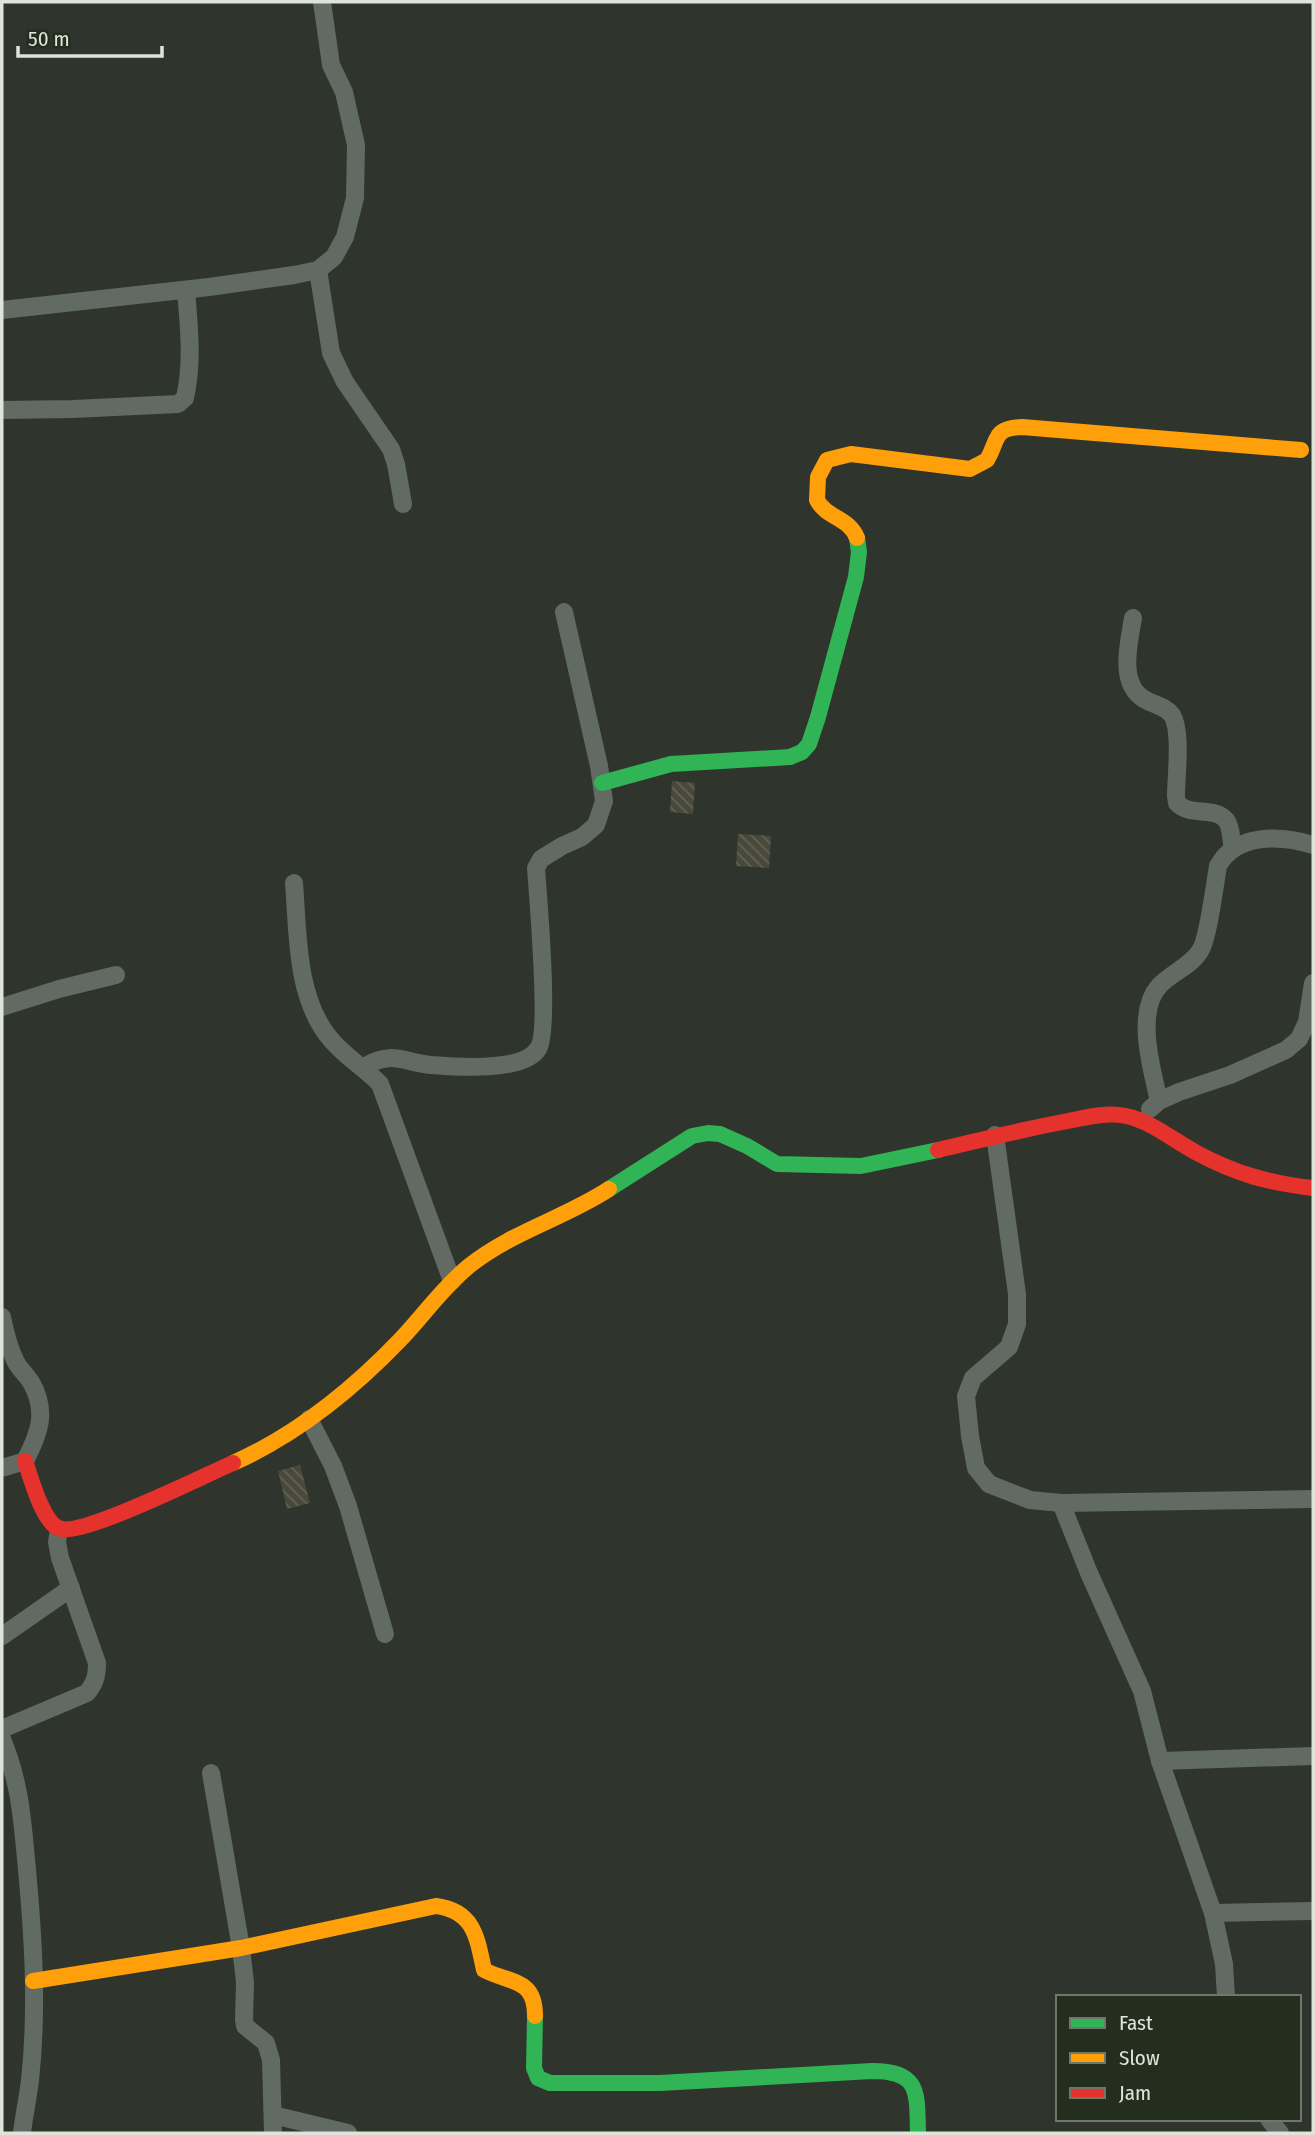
<svg xmlns="http://www.w3.org/2000/svg" width="1315" height="2135" viewBox="0 0 1315 2135" font-family="'Fira Sans Condensed',sans-serif">
<style>
.building{fill:url(#building-back-hatch)}
.lines{fill:none;stroke-linecap:round;stroke-linejoin:round}
.street{stroke:#616a63;stroke-width:18}
.fast{stroke:#30b455;stroke-width:16}
.slow{stroke:#ff9f0a;stroke-width:16}
.jam{stroke:#e5322d;stroke-width:16}
</style>
<defs>
<pattern id="building-back-hatch" width="6" height="6" patternUnits="userSpaceOnUse" patternTransform="scale(1.75)"><rect width="6" height="6" fill="#48493a"/><path d="M-1 5l2 2M0 0l6 6M5-1l2 2" fill="none" stroke="#626356"/></pattern>
</defs>
<rect width="100%" height="100%" fill="#2f342c"/>
<g class="building">
<polygon points="672,781 695,783 693,814 670,812"/>
<polygon points="738,834 771,836 769,868 736,866"/>
<polygon points="300,1465 310,1503 287,1509 278,1471"/>
</g>
<g class="lines">
<g class="street">
<polyline points="318,270 331,353 345,382 391,449 396,464 403,504"/>
<polyline points="2,310 209,287 294,275 318,270 334,257 345,237 355,198 356,145 344,92 331,65 322,2"/>
<path d="M2,410L73,409L178,404L185,398C193,362 189,327 186,290"/>
<path d="M1133,618C1129,643 1118,683 1144,699C1154,705 1165,706 1172,715C1182,731 1176,776 1176,796L1177,803C1190,817 1214,806 1226,820C1231,826 1231,840 1233,848"/>
<path d="M294,883C298,933 296,995 328,1036C343,1056 363,1066 380,1084L452,1281"/>
<polyline points="2,1007 59,989 116,975"/>
<path d="M364,1067C391,1050 403,1062 431,1065C456,1067 523,1072 538,1049C550,1033 538,896 536,868L541,859L562,846L582,837L596,825L604,801L599,766L564,612"/>
<path d="M1159,1101C1152,1070 1135,1013 1159,986C1171,973 1191,966 1200,951C1208,940 1215,883 1218,866C1236,833 1281,835 1313,845"/>
<polyline points="1150,1109 1159,1101 1179,1092 1230,1075 1286,1050 1299,1039 1307,1022 1313,983"/>
<polyline points="995,1135 1017,1294 1017,1324 1009,1347 973,1378 966,1396 970,1436 976,1468 989,1484 1030,1500 1061,1503 1313,1499"/>
<path d="M2,1317C5,1331 8,1346 15,1360C18,1368 26,1374 31,1382C48,1412 39,1434 25,1461L2,1468"/>
<polyline points="309,1419 333,1466 348,1506 385,1634"/>
<polyline points="1061,1503 1089,1573 1142,1691 1160,1761 1213,1913 1224,1964 1226,1997"/>
<polyline points="2,1636 71,1588"/>
<path d="M2,1729L87,1693C95,1683 97,1676 97,1663L60,1558L57,1542L59,1529"/>
<path d="M2,1739C19,1780 22,1815 26,1859C33,1932 38,2007 30,2080C28,2098 24,2115 22,2133"/>
<polyline points="1160,1761 1313,1756"/>
<polyline points="211,1773 241,1948 245,1982 244,2020 245,2026 266,2043 271,2060 273,2133"/>
<polyline points="1213,1913 1313,1911"/>
<polyline points="273,2115 348,2133"/>
<polyline points="1269,2119 1280,2133"/>
</g>
<g class="fast">
<polyline points="602,783 671,764 790,757 802,752 809,744 818,717 856,577 859,552 857,538"/>
<polyline points="609,1189 692,1136 708,1133 720,1134 747,1146 777,1164 861,1166 938,1150"/>
<path d="M535,2016L534,2068L538,2078L550,2083H660L872,2071C920,2071 917,2092 918,2133"/>
</g>
<g class="slow">
<path d="M857,538C850,518 826,518 817,500L818,477L827,460L851,454L970,469L987,460C999,440 992,428 1022,427L1301,450"/>
<path d="M233,1463C296,1435 352,1390 400,1340C424,1315 442,1288 469,1266C511,1232 565,1218 609,1189"/>
<path d="M33,1981L241,1948L436,1906C474,1911 477,1937 484,1970C511,1984 535,1978 535,2016"/>
</g>
<g class="jam">
<path d="M938,1150C981,1140 1024,1129 1068,1121C1087,1117 1107,1112 1126,1116C1151,1121 1174,1141 1197,1153C1236,1174 1269,1183 1313,1188"/>
<path d="M25,1461C31,1478 42,1520 58,1528C79,1539 205,1475 233,1463"/>
</g>
</g>
<rect width="1315" height="2135" fill="none" stroke="#dee4da" stroke-width="7"/>
<rect x="1056" y="1995" width="245" height="126" fill="#242e1f" stroke="#6e776a" stroke-width="2"/>
<rect x="1070" y="2018" width="35" height="10" fill="#30b455" stroke="#6e776a" stroke-width="2"/>
<text x="1119" y="2030" font-size="21" fill="#dee4da">Fast</text>
<rect x="1070" y="2053" width="35" height="10" fill="#ff9f0a" stroke="#6e776a" stroke-width="2"/>
<text x="1119" y="2065" font-size="21" fill="#dee4da">Slow</text>
<rect x="1070" y="2088" width="35" height="10" fill="#e5322d" stroke="#6e776a" stroke-width="2"/>
<text x="1119" y="2100" font-size="21" fill="#dee4da">Jam</text>
<path d="M18 46v10h144v-10" fill="none" stroke="#dee4da" stroke-width="3.5"/>
<text x="28" y="46" font-size="21" fill="#dee4da" stroke="#242e1f" stroke-width="5" paint-order="stroke">50 m</text>
</svg>
